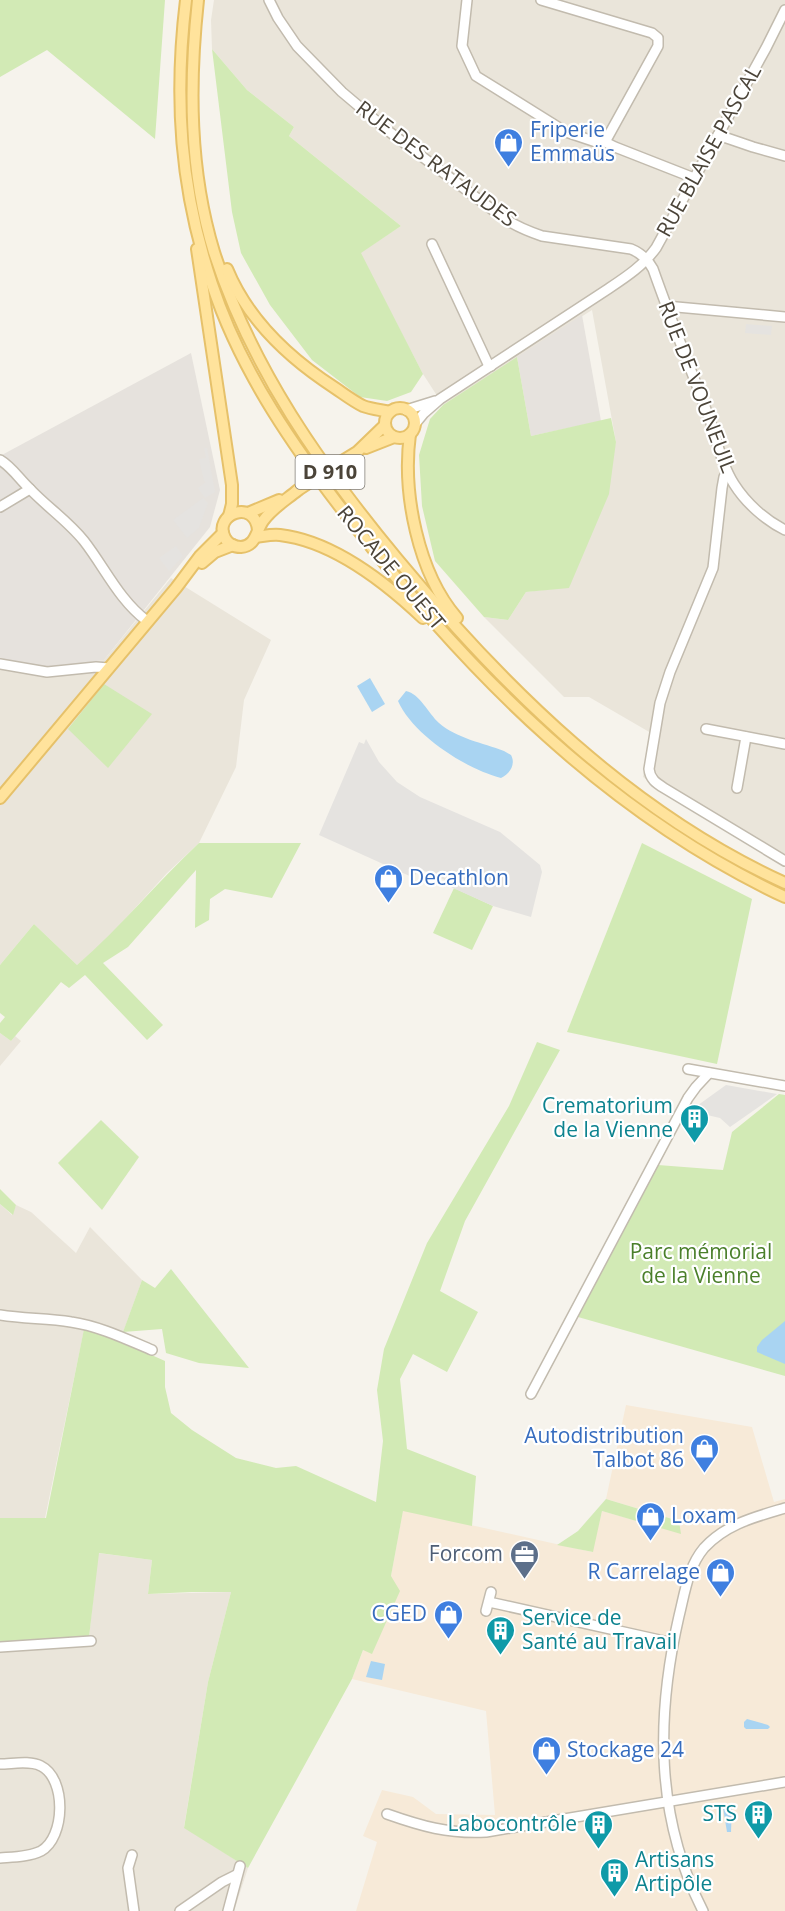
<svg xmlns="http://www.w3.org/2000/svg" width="785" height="1911" viewBox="0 0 785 1911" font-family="'Open Sans',sans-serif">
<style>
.residential{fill:#eae5da}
.commercial{fill:#f7ead8}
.industrial{fill:#e6e2dd}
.green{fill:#d2eab5}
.parking{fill:#e5e3e0}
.water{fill:#a9d4f2}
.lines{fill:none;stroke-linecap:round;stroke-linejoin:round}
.minor-casing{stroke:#c2bbae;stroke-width:12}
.major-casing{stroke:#e6c16a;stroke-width:14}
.minor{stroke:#fff;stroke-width:9}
.major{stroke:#ffe39c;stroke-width:10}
.major-bridge-casing{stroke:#e6c16a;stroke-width:14;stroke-linecap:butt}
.major-bridge{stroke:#ffe39c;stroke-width:10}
.labels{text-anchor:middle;stroke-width:4.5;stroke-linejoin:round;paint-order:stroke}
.shield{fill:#fff;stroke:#817c74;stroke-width:1.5}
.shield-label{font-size:20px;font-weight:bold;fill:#4b4439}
.shop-label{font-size:21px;fill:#366cbe;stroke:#fff;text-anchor:start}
.street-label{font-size:21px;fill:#4b4439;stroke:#fff}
.culture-label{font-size:21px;fill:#0d838f;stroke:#fff;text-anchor:end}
.park-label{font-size:21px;fill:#4a7f2a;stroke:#fff}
.service-label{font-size:21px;fill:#4e5e75;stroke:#fff;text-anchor:end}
</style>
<rect width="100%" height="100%" fill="#f6f3ec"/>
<g class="residential">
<polygon points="214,0 785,0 785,864 732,834 643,777 651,733 589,697 564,697 484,617 508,620 526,592 569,587 616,442 592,310 443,405 423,374 360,253 401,226 289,136 294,127 247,90 212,49 211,20"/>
<polygon points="171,578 271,640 244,700 236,767 199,843 167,873 106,940 77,965 34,924 0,965 0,658 40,669 104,660"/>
<polygon points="0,1033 11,1041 15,1036 21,1041 0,1066"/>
<polygon points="0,1204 12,1215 16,1205 31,1212 76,1253 90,1227 142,1280 120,1341 84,1330 45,1518 0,1518"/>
<polygon points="98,1553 152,1560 148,1594 231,1592 208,1682 184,1827 248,1868 234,1911 0,1911 0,1644 89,1637"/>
</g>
<polygon class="commercial" points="626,1405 752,1427 774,1502 785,1499 785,1911 356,1911 377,1842 363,1836 382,1790 413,1797 436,1814 495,1815 486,1711 352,1679 363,1650 372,1653 391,1576 403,1510 592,1552 602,1511 680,1533 679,1521 606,1499"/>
<g class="industrial">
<polygon points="582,315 601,421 531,436 517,357"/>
<polygon points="191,353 220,490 210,527 104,660 40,669 0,658 0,456"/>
</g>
<g class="green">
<polygon points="0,0 165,0 155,139 47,50 0,77"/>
<polygon points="212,49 247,90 294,127 289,136 401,226 361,253 423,374 411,392 387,401 360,397 312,360 270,305 241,253 232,212"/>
<polygon points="517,357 531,436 611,418 616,442 609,494 569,588 526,592 508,620 484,617 435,561 422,506 419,455 430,419 443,405"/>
<polygon points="104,684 152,714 108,768 68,729"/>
<path d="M199,843H301L272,898L225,889L210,899L209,920L195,928L196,870L128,947L103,963L163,1025L147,1040L85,975L69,988L61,982L11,1041L0,1033V1023L5,1017L0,1013V965L34,924L77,965C121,927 157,882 199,843Z"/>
<polygon points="642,843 752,899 717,1064 567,1032"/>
<polygon points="454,888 493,906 472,950 433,933"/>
<polygon points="537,1042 560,1050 465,1221 440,1291 478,1312 447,1372 413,1354 400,1379 407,1449 476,1476 472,1526 403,1511 391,1576 400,1591 372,1654 363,1650 352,1679 248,1868 184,1828 208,1682 231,1592 192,1592 148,1594 152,1560 99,1553 89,1637 0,1644 0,1518 46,1518 84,1329 120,1341 165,1361 165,1387 171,1413 192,1430 236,1458 276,1468 296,1466 376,1502 383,1441 377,1390 384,1349 427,1243 509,1106"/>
<polygon points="779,1094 785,1095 785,1376 578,1317 658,1165 723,1170 732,1132"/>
<polygon points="101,1120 139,1157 102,1210 58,1163"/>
<polygon points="0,1189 16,1205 13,1215 0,1204"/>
<polygon points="171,1269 249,1368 199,1363 166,1353 162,1329 123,1332 142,1280 155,1288"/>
<polygon points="606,1499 679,1521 681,1534 602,1511 593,1552 557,1545 578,1531"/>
</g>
<g class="parking">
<polygon points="746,324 772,326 771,335 745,333"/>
<polygon points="204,448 207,448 215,492 205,498 198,488 206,482 204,481 199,459 206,458"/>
<polygon points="203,498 208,503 199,528 187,538 173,520"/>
<polygon points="176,546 183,556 169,571 159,558"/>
<polygon points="366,739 379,762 397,782 420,797 500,832 540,865 542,872 531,917 493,906 444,884 445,880 418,868 414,878 319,835 359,742 364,744"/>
<polygon points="726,1085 777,1094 730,1127 720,1118 707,1115 694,1108"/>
</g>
<g class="water">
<polygon points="370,678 385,704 372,712 357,686"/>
<path d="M406,691C420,694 428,713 439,723C456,738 483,743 504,751L511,755C516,764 510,774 501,778C466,769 413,735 398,701Z"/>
<polygon points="785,1321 785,1364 757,1352 757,1347 762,1340"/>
<polygon points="371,1661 385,1664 382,1680 366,1677"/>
<polygon points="747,1719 768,1725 770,1727 768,1729 746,1729 744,1727 744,1722"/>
<polygon points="729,1806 732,1806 731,1832 727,1832 723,1808"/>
</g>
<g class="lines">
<defs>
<g id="minor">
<path d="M269,0L278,18L297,46L342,92L387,130L502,217C515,226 527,231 542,236L631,249C641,253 648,260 653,269C671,320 691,370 710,420C717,441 722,465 734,484C746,503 765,520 785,530"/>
<polyline points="467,0 462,46 476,76 566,132 599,143 605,142 615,147 694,178"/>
<polyline points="541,0 652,33 658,38 658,46 605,142"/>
<polyline points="718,135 753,147 785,156"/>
<polyline points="432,244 488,364 491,366"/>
<polyline points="666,306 785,317"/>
<polyline points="406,410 435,401"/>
<path d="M415,424L424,413L440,399L608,289C626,277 643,266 656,248L766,48L785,10"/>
<path d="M0,460C12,467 20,480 30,489C47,507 68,521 84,541C105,568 119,600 147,621"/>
<path d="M727,472L724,477L722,488L713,568L670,672L660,703L649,769C650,779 656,783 664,788L785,861"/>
<polyline points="0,507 30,489"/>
<polyline points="0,664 47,672 96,667 109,668"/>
<polyline points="706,729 785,744"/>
<polyline points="737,788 746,737"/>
<polyline points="688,1069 785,1086"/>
<path d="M0,1315C24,1319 48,1318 71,1322C99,1326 126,1339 152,1350"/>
<polyline points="531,1394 688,1098 696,1087 709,1073"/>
<polyline points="489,1602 673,1643"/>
<polyline points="486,1611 491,1592"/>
<polyline points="0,1647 91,1641"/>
<path d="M0,1764C12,1764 30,1760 41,1766C67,1779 65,1838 41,1851C29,1857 13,1857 0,1858"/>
<path d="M387,1814C421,1826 448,1834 486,1832L785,1782"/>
<polyline points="132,1855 128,1868 134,1911"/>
<polyline points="180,1911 222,1882 236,1875"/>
<polyline points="228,1911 240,1866"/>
<path d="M703,1911C655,1817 656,1716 679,1616C685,1592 688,1567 704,1548C726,1524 755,1517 785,1508"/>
</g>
<g id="major">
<path d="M186,0C174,98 180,189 212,284C241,373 297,452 354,525C471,676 610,815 785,897"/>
<path d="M198,0C189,84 189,170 214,252C251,368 321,467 398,560C505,689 631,813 785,883"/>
<polyline points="197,249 232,485 232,504 229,516"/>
<path d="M227,269C248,320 290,359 335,388C344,394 353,401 363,406C371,409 381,410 390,412"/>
<circle cx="400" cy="423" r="15"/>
<path d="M410,434C402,493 418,573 457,618"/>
<polyline points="366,448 394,437"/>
<polyline points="344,460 357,452 385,425"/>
<polyline points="248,513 279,500"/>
<path d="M258,530C255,498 212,514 225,538C228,544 234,547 241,547C256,546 256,531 263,521C272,508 286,500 298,490"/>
<path d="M256,537C264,536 272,534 280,535C332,541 386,583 423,618"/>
<polyline points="202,563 215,552 233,545"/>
<polyline points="0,798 176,588 200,556 223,533"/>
</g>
</defs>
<use href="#minor" class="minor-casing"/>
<use href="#major" class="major-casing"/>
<use href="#minor" class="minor"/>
<use href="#major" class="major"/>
<defs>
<polyline id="major-bridge" points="298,490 344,460"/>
</defs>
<use href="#major-bridge" class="major-bridge-casing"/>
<use href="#major-bridge" class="major-bridge"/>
</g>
<defs>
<symbol id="shop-pin" viewBox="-11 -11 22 30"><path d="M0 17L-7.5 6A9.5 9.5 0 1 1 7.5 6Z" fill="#3f7fe0" stroke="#fff"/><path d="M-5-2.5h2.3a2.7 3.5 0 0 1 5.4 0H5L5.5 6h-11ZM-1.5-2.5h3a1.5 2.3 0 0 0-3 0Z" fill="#fff"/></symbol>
<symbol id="building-pin" viewBox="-11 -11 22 30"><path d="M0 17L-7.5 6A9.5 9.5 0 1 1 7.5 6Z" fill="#0f9aa8" stroke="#fff"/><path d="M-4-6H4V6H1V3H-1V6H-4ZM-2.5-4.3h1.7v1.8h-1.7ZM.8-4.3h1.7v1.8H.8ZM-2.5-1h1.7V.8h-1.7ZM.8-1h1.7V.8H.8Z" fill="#fff"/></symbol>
<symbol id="office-pin" viewBox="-11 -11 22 30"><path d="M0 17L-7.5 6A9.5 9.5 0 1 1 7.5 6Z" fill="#5c6f8a" stroke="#fff"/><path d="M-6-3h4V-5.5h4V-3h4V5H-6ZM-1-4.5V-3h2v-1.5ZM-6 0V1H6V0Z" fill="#fff"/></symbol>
</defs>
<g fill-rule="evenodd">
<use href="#shop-pin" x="492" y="126" width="33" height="45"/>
<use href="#shop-pin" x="372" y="862" width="33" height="45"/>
<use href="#building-pin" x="678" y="1102" width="33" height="45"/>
<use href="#shop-pin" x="688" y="1432" width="33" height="45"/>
<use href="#shop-pin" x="634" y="1500" width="33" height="45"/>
<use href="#office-pin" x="508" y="1538" width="33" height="45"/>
<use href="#shop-pin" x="704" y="1556" width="33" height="45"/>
<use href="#shop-pin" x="432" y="1598" width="33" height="45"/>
<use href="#building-pin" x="484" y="1614" width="33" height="45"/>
<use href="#shop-pin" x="530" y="1734" width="33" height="45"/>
<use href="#building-pin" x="742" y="1798" width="33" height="45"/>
<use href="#building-pin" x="582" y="1808" width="33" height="45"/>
<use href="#building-pin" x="598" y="1856" width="33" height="45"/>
</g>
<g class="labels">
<rect class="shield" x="295.5" y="455" width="69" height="34" rx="4.5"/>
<g class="shield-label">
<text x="330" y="479">D 910</text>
</g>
<g class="shop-label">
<text x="530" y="137">Friperie<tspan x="530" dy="24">Emmaüs</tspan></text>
<text x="409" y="885">Decathlon</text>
<text x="684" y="1443" text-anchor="end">Autodistribution<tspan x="684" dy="24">Talbot 86</tspan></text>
<text x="671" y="1523">Loxam</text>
<text x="700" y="1579" text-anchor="end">R Carrelage</text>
<text x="427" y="1621" text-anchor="end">CGED</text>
<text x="567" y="1757">Stockage 24</text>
</g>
<g class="street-label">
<text transform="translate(709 151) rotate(-61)" y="7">RUE BLAISE PASCAL</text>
<text transform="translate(436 164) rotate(37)" y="7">RUE DES RATAUDES</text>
<text transform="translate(697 387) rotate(69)" y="7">RUE DE VOUNEUIL</text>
<text transform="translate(391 568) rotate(50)" y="7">ROCADE OUEST</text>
</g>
<g class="culture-label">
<text x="673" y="1113">Crematorium<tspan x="673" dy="24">de la Vienne</tspan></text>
<text x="522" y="1625" text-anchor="start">Service de<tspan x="522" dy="24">Santé au Travail</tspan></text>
<text x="737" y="1821">STS</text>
<text x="577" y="1831">Labocontrôle</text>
<text x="635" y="1867" text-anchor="start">Artisans<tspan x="635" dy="24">Artipôle</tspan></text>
</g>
<g class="park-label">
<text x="701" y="1259">Parc mémorial<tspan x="701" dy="24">de la Vienne</tspan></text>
</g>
<g class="service-label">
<text x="503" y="1561">Forcom</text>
</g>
</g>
</svg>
